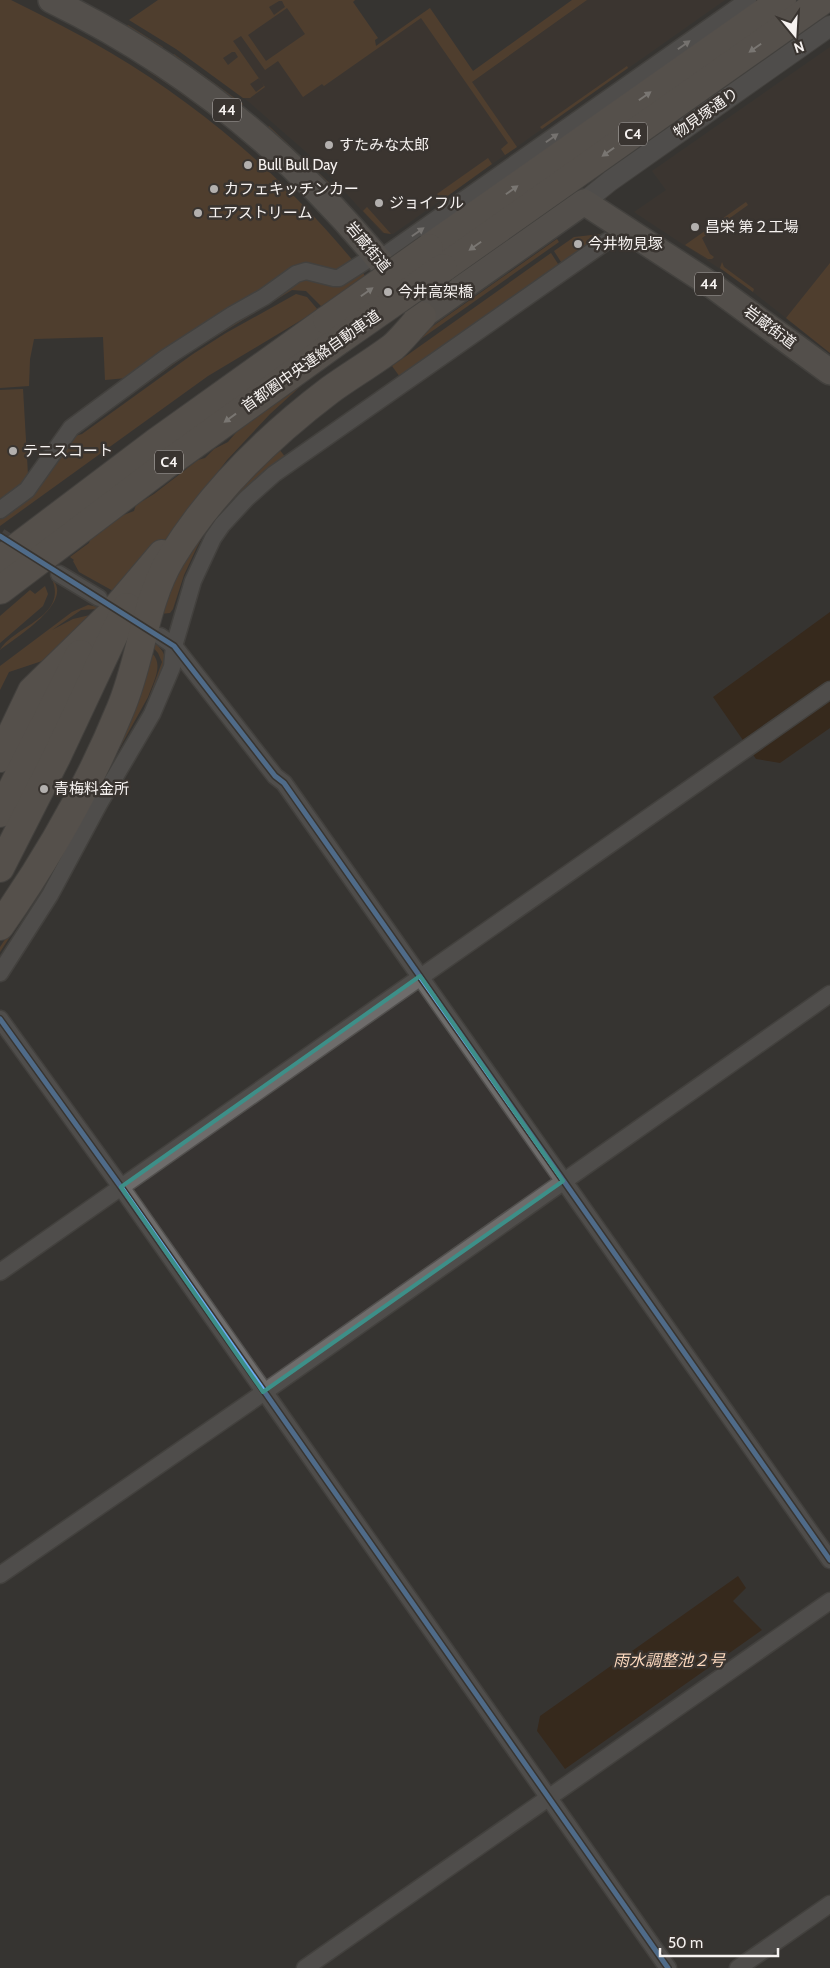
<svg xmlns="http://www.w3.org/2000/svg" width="830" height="1968" viewBox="0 0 830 1968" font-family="Cabin,'Noto Sans JP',sans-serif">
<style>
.built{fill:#413730}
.green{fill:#6e4a2c;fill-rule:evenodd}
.water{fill:#351b04}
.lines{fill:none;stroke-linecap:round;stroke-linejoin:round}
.minor-tunnel{stroke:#54504e;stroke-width:16;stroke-dasharray:16 8;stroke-linecap:butt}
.minor-casing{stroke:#52504e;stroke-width:19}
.tertiary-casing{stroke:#52504e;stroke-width:22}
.primary-casing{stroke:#52504e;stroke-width:28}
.motorway-casing{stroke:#52504e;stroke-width:30}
.minor{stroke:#6e6c6b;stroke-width:16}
.tertiary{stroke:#6e6c6b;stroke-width:20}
.primary{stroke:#76706a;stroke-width:25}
.motorway{stroke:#7a716a;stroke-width:28}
.motorway-bridge-casing{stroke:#52504e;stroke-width:30;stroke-linecap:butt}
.motorway-bridge{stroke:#7a716a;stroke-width:28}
.cycleway-casing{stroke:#393430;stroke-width:8}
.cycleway{stroke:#6dadf4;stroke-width:5}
.oneway{fill:#c0bcbb}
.oneway2{fill:#cbc5c1}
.marked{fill:none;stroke:#3d8f88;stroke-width:4;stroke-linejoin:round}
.poi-dot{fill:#b3b0ae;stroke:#393430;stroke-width:2}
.labels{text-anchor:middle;stroke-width:5;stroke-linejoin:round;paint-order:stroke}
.shield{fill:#393430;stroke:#bdb9b6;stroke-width:1}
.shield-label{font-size:14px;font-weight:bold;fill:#f6f2f0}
.street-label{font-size:15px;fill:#f6f2f0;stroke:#393430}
.poi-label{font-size:15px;fill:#f6f2f0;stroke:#393430;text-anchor:start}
.water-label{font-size:16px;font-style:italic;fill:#fbd8be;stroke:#393430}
</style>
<rect width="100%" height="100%" fill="#373432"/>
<g class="built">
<polygon points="245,0 342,0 375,46 424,12 472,82 587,0 725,0 393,234 382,233 337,183 305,151 249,102 212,74"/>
<polygon points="830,47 830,353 743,284 634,212 666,190 652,171"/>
</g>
<g class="green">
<path d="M0,0H11C45,17 79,34 111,53C204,108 286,180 354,262L343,269L263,289L126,378L105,380L103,337L34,339L30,359L29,386L0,388Z"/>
<path d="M158,0H355L353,2L378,38L375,40L376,46L430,8L473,71L572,0H587L472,82L517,147L505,155L501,149L508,143L421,18L324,86L322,84L303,97L278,61L265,70L241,36L233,41L265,87L250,98H243L176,49L129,20ZM279,1H282L285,7L274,15L269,7ZM287,8L305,34L266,61L248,35ZM232,52H235L238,57L228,65L223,58ZM259,78L264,86L256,92L250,84Z"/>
<polygon points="128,25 163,47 162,50 126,28"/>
<polygon points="174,54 243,104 241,107 172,56"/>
<polygon points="627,66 628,68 542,129 540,127"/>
<path d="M150,68L222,119L321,210L319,212C268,158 210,111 148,71Z"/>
<polygon points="269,126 340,193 337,196 267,129"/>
<polygon points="488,158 492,164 442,200 437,194"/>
<polygon points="746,202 748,205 702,238 710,254 714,257 712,259 708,259 685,245"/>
<polygon points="367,207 391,234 384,233 363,211"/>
<polygon points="601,234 605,235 563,265 554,251 574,237"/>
<polygon points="557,239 559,242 408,348 406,345"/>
<polygon points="551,253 560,267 400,377 392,366"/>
<polygon points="722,262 724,267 754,289 753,292 720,268"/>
<polygon points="830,263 830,353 786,318"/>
<polygon points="363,273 365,276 367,325 322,307 306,291 292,290 192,351 75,435 143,381 303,279 344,283"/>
<polygon points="296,294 307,297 318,310 208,376 0,526 0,519 33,494 75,436 82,434 193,354 226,333"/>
<path d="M387,359L390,363L333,402L279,449L286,458L235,499L230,500L211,521L197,547L184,575L173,609L170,613L160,614C167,604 164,598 167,587C172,572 179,559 187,546C233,471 316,407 387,359Z"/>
<polygon points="303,384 270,414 227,460 162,544 115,592 79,572 73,561 74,560 70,557 89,543 90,540 121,516 134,511 136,505 154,494 198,460 205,458 214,449 228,442 240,428"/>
<polygon points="23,389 28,475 22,484 0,500 0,390"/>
<path d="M52,579C75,602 15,638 0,650C14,626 68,617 52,579Z"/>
<polygon points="45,586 48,594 43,606 0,643 0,616 30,590 35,594"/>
<polygon points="88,605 98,607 96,609 81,610 52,630 73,619 90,615 48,659 9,672 0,690 0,666 72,612"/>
<path d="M152,641C158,645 165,652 165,660C164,674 147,706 141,719L162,662L158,653L151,645Z"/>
<path d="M149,651C166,662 153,682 148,697L43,886L0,952V947L40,887Z"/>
</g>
<g class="water">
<polygon points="830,612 830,728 780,763 756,759 713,697"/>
<polygon points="738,1576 746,1588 733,1601 762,1630 565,1769 537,1731 540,1716"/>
</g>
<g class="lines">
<polyline class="minor-tunnel" points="0,536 23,551"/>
<defs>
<g id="minor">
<polyline points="378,260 748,0"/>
<polyline points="0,510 27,490 71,428 167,357 232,315 264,297 296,274 306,271 334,278 339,278 375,255"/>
<polyline points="59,574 99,598"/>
<polyline points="160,636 174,646 275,776 284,783 830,1560"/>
<polyline points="0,973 50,895 99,804 152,714 172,667 174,646 193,581 213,538 222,525 246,499 274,474 607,241"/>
<polyline points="0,1019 121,1187 668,1968"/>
<polyline points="0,1272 830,690"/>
<polyline points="0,1575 253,1400 830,994"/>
<polyline points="305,1968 830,1601"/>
<polyline points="738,1968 830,1904"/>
</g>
<polyline id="tertiary" points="584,202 610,181 830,26"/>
<path id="primary" d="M51,0C202,74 324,179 422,316L584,202L713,286L830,372"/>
<g id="motorway">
<polyline points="429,248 782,0"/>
<polyline points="443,268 823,0"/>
<polyline points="0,560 155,443 327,320"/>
<polyline points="0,590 163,467 341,339"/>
<polyline points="0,758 32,691 112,613 162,554"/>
<polyline points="0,813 80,654"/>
<polyline points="0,868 56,758 127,607"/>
<path d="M0,926C47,859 89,786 120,710C141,662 144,603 171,558C212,491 268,437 330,390C351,375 373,362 393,347C403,338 412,326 422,316"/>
</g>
</defs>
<use href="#minor" class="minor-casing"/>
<use href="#tertiary" class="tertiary-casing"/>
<use href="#primary" class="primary-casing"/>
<use href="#motorway" class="motorway-casing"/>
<use href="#minor" class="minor"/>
<use href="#tertiary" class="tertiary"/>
<use href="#primary" class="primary"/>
<use href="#motorway" class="motorway"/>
<defs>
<g id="motorway-bridge">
<polyline points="327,320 429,248"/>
<polyline points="341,339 443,268"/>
</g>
</defs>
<use href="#motorway-bridge" class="motorway-bridge-casing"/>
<use href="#motorway-bridge" class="motorway-bridge"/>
<defs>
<g id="cycleway">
<polyline points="0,536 174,646 275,776 284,783 830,1560"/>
<polyline points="0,1019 121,1187 668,1968"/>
</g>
</defs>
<use href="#cycleway" class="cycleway-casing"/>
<use href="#cycleway" class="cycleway"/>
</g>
<defs><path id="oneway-solid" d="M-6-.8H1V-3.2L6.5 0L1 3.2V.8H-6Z" transform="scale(1.25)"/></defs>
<g class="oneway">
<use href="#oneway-solid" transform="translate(684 45) rotate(-35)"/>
<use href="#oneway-solid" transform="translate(552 138) rotate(-35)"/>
<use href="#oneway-solid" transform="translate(418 232) rotate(-35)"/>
</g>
<g class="oneway2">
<use href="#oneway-solid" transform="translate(755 48) rotate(145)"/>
<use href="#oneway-solid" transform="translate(645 96) rotate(-35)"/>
<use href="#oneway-solid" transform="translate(608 152) rotate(145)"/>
<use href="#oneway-solid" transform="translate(512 190) rotate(-35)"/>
<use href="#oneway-solid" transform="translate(475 246) rotate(145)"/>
<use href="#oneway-solid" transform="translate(367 292) rotate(-35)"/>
<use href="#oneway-solid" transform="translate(230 418) rotate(144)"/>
</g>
<path d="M0 0H830V1968H0ZM420,976L563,1181L263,1392L121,1187Z" fill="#373432" fill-opacity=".55" fill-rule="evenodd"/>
<path class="marked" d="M420,976L563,1181L263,1392L121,1187Z"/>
<g class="poi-dot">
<circle cx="329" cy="145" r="5"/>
<circle cx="248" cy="165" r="5"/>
<circle cx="214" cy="189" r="5"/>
<circle cx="379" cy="203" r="5"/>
<circle cx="198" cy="213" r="5"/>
<circle cx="695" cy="227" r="5"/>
<circle cx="578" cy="244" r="5"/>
<circle cx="388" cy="292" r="5"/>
<circle cx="13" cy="451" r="5"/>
<circle cx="44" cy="789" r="5"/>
</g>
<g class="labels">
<g class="shield">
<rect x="213" y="98.5" width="28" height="23" rx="4"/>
<rect x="619" y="122.5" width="28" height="23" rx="4"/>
<rect x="695" y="272.5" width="28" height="23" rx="4"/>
<rect x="155" y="450.5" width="28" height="23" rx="4"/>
</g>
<g class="shield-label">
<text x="227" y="115">44</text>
<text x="633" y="139">C4</text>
<text x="709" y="289">44</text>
<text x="169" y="467">C4</text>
</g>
<g class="street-label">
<text transform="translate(706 113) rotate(-35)" y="5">物見塚通り</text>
<text transform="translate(368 247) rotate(50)" y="5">岩蔵街道</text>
<text transform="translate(770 327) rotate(37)" y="5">岩蔵街道</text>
<text transform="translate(311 361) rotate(-35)" y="5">首都圏中央連絡自動車道</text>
</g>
<g class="poi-label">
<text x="339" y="150">すたみな太郎</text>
<text x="258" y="170">Bull Bull Day</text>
<text x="224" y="194">カフェキッチンカー</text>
<text x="389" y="208">ジョイフル</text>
<text x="208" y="218">エアストリーム</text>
<text x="705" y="232">昌栄 第２工場</text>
<text x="588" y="249">今井物見塚</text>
<text x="398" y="297">今井高架橋</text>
<text x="23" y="456">テニスコート</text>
<text x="54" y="794">青梅料金所</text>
</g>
<g class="water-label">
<text x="669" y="1666">雨水調整池２号</text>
</g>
</g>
<g transform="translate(795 35) rotate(162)" stroke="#393430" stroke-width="4" paint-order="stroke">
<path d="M0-4L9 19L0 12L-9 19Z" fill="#f6f2f0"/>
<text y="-8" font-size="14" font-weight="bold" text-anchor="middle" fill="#f6f2f0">N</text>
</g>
<path d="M660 1948v8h118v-8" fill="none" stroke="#f6f2f0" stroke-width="2.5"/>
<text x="668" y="1948" font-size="15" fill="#f6f2f0" stroke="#393430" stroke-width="4" paint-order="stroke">50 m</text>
</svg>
